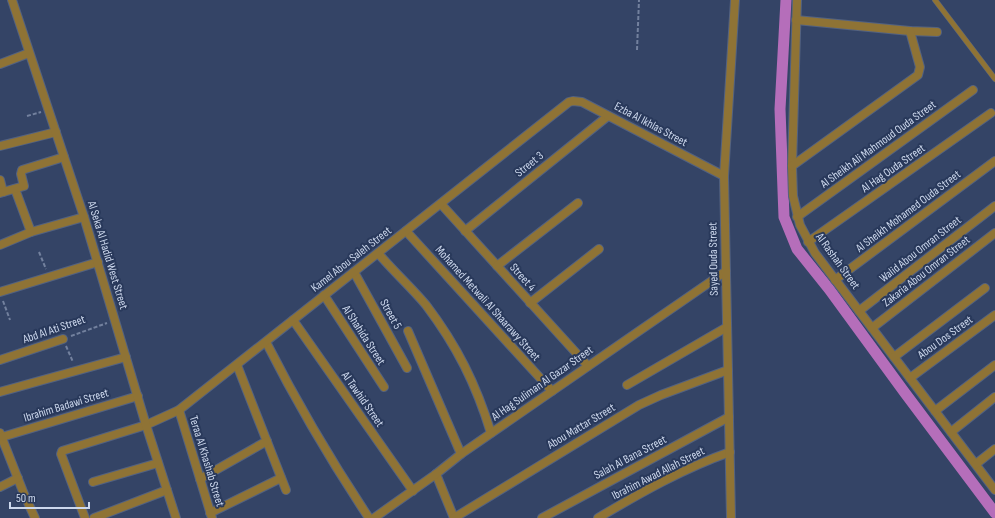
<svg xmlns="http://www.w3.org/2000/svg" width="995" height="518" viewBox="0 0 995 518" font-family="'Sofia Sans Condensed',sans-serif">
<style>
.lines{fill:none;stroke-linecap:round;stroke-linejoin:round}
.canal{stroke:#b56eba;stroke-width:11}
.service-casing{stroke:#536281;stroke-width:6}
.minor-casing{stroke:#536281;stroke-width:10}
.tertiary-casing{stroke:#536281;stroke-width:10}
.path{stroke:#73819e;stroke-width:2;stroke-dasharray:4 2;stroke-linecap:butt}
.service{stroke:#8f7335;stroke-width:5}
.minor{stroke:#8f7335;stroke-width:8}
.tertiary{stroke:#8f7335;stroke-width:8}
.labels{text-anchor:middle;stroke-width:4;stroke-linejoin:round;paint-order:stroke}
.street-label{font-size:12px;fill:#cdd8ed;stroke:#29395b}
</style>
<rect width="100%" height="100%" fill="#344466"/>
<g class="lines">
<polyline class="canal" points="786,0 780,109 784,217 797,249 829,289 905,393 995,513"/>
<defs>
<polyline id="service" points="935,0 995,79"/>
<g id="minor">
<polyline points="797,0 792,166 793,196 800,225 815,253 995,490"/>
<polyline points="796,20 910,31 937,32"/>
<polyline points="0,64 29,53"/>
<polyline points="0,146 56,132"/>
<polyline points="792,166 918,75 920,67 910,31"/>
<polyline points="0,180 3,192"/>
<polyline points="15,189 31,232"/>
<polyline points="0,193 24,186 21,174 22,170 64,157"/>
<polyline points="441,204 588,366"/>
<polyline points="797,217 973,90"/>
<polyline points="406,231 552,391"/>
<polyline points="465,231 608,116"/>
<polyline points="808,242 991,113"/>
<polyline points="0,245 31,232 84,217"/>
<path d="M378,253C393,271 411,287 426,305C457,346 476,384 491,433"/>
<polyline points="497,266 578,203"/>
<polyline points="354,272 407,368"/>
<polyline points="835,280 995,161"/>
<polyline points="0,292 98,262"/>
<polyline points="324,295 384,387"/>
<polyline points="530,303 599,249"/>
<polyline points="859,311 995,206"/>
<polyline points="293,320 413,491"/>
<polyline points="872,328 995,233"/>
<polyline points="408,331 461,454"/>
<path d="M266,342C297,403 331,461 369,518"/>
<polyline points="894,357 985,288"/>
<polyline points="0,360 63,339"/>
<polyline points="237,365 286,490"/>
<polyline points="910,378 995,315"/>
<polyline points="627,385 727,327"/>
<polyline points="0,392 126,357"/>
<polyline points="935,411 995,365"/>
<polyline points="951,432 995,397"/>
<polyline points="0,433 24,494 35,518"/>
<polyline points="2,437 138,396"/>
<polyline points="976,464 995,449"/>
<polyline points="436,474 454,518"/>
<polyline points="200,479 267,441"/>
<polyline points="93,482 158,463"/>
<polyline points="0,487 18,478"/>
<polyline points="210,513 281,478"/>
<polyline points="85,518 61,454 62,451 146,425 179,410 569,102 573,101 582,102 724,176"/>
<polyline points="94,518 167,490"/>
<polyline points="374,518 436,474 461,454 726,271"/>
<polyline points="454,518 639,405 661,395 728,370"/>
<polyline points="542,518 729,417"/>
<path d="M598,518C640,493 684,468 730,452"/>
<polyline points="731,518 724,176 735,0"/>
</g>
<g id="tertiary">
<polyline points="12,0 84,217 146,425 176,518"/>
<polyline points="179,410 212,518"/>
</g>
</defs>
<use href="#service" class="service-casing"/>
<use href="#minor" class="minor-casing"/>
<use href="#tertiary" class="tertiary-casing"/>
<g class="path">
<polyline points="637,50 639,0"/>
<polyline points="27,116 41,112"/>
<polyline points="39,252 46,269"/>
<polyline points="3,301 10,320"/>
<polyline points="71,336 107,323"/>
<polyline points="66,346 73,362"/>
</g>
<use href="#service" class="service"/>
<use href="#minor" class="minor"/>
<use href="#tertiary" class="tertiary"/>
</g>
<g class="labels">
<g class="street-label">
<text transform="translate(651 124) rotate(28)" y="4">Ezba Al Ikhlas Street</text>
<text transform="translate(878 144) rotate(-36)" y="4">Al Sheikh Ali Mahmoud Ouda Street</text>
<text transform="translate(529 164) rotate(-39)" y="4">Street 3</text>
<text transform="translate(893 168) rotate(-35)" y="4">Al Hag Ouda Street</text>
<text transform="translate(908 211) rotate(-37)" y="4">Al Sheikh Mohamed Ouda Street</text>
<text transform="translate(920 249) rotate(-38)" y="4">Walid Abou Omran Street</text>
<text transform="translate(108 255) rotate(73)" y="4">Al Seka Al Hadid West Street</text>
<text transform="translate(351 259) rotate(-38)" y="4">Kamel Abou Saleh Street</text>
<text transform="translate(713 259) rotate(-91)" y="4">Sayed Ouda Street</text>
<text transform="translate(838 261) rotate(54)" y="4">Al Rashah Street</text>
<text transform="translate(926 271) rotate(-38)" y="4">Zakaria Abou Omran Street</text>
<text transform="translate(523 277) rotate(48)" y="4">Street 4</text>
<text transform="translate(488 303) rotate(48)" y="4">Mohamed Metwali Al Shaarawy Street</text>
<text transform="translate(391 314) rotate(61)" y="4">Street 5</text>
<text transform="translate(54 329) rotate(-19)" y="4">Abd Al Ati Street</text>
<text transform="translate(364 335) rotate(57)" y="4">Al Shahida Street</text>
<text transform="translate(945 337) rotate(-36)" y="4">Abou Dos Street</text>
<text transform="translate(542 383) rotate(-35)" y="4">Al Hag Suliman Al Gazar Street</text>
<text transform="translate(363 399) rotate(55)" y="4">Al Tawhid Street</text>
<text transform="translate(66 405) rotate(-17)" y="4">Ibrahim Badawi Street</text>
<text transform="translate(581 426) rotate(-31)" y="4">Abou Mattar Street</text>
<text transform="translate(630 457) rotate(-28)" y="4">Salah Al Bana Street</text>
<text transform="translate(207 461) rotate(73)" y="4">Teraa Al Khashab Street</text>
<text transform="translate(658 473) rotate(-27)" y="4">Ibrahim Awad Allah Street</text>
</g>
</g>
<path d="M10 502v6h79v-6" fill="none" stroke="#cdd8ed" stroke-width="2"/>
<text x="16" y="502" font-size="12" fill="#cdd8ed" stroke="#29395b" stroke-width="3" paint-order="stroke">50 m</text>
</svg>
